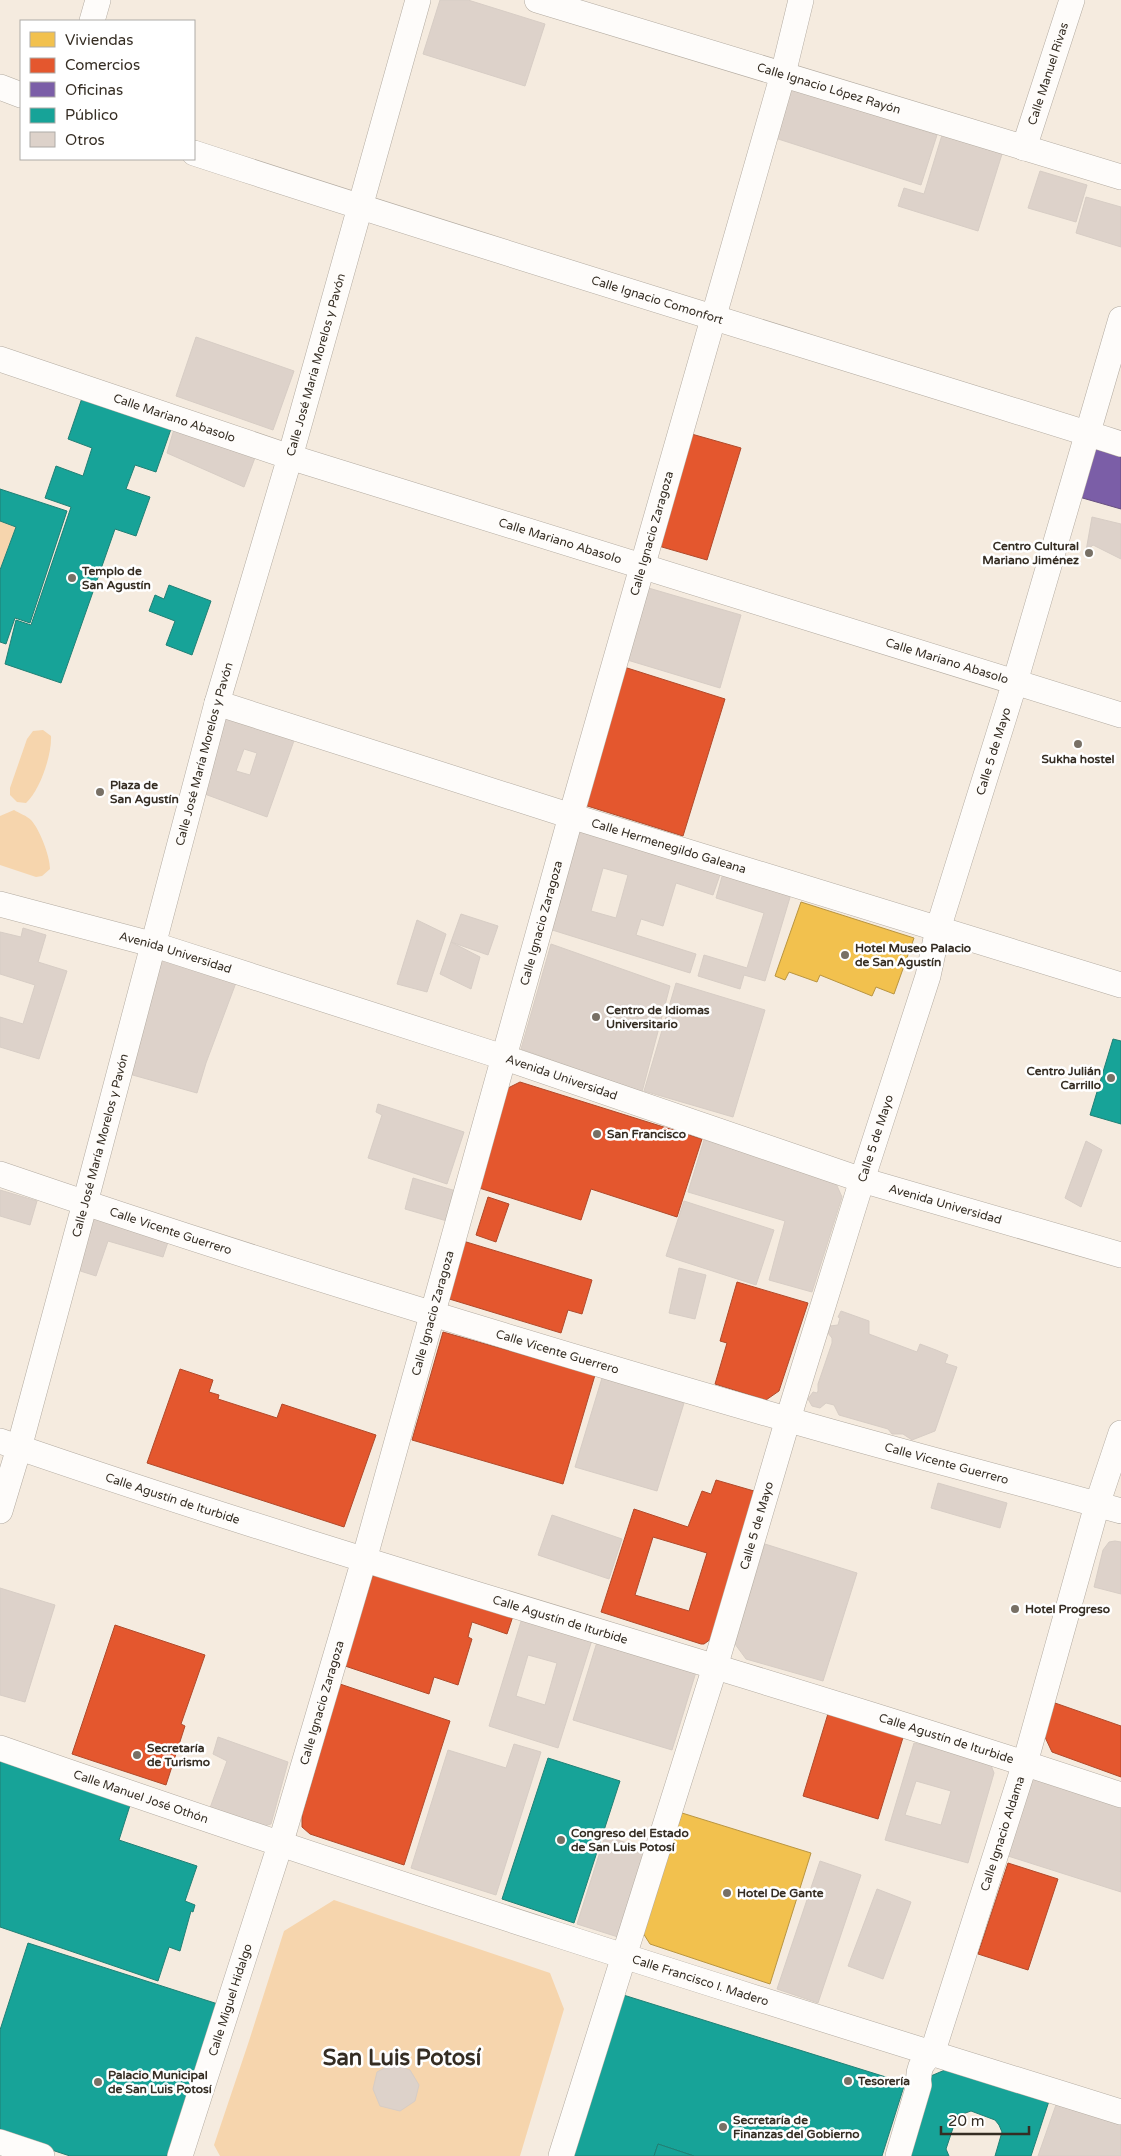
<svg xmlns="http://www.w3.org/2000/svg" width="1121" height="2156" viewBox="0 0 1121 2156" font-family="'Varela Round',sans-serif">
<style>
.green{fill:#f6d5ad}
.homes{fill:#f2c14e;stroke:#b99541}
.shops{fill:#e4572e;stroke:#b04a2b;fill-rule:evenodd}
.offices{fill:#7b5ea7;stroke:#664f7f}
.public{fill:#17a398;stroke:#208075}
.building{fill:#ddd2ca;stroke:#d7cdc5;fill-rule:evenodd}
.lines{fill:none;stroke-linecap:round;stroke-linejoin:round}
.street-casing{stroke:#b3aba1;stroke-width:26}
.street{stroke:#fefcfa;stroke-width:25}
.poi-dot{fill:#787065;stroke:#fff;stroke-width:2}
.labels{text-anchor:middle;stroke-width:5;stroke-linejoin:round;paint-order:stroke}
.street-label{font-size:12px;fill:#352d23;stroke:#fff}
.poi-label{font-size:12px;font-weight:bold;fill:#352d23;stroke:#fff;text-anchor:start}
.town-label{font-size:22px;font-weight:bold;fill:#352d23;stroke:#fff}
</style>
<rect width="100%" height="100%" fill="#f5ebdf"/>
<g class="green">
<polygon points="0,521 16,527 0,570"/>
<path d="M43,730L51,736C52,755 40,790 26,803L17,802L10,795V788L27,739L33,731Z"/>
<path d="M14,810C19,813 27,816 31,820C40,830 50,856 50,869L42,876L36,877L0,865V816Z"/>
<polygon points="334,1900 550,1973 564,2009 520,2156 220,2156 214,2145 249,2041 284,1931"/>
</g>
<g class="homes">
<polygon points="801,902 914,938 894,994 876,987 872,996 820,975 817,982 789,972 785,980 775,976"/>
<polygon points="682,1813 811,1853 770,1984 650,1944 643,1933"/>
</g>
<g class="shops">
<polygon points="688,433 741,448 707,560 655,545"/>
<polygon points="624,667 725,699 683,836 581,804"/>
<polygon points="520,1082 702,1139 677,1217 591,1189 581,1220 476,1187 506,1089"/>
<polygon points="488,1197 509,1204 496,1242 476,1235"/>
<polygon points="463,1241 592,1280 582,1314 568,1310 561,1333 446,1298"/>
<polygon points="737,1282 808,1303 779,1391 766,1400 715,1384 727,1343 720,1341"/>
<polygon points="443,1332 595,1375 563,1484 412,1440"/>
<polygon points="180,1369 213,1380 209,1392 219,1395 218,1399 277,1418 282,1404 376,1435 344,1527 147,1463"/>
<path d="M716,1480L754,1491L711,1639L704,1644H701L601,1612L634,1509L688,1527L702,1491L711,1494ZM653,1537L707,1553L689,1611L635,1595Z"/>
<polygon points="383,1570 514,1613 507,1634 472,1622 468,1637 472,1639 458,1685 434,1677 429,1694 345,1666 372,1577"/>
<polygon points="115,1625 205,1655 181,1724 185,1726 166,1785 72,1754"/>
<polygon points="340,1684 450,1721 404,1865 310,1834 302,1827 302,1815"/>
<polygon points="1055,1703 1121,1726 1121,1777 1052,1752 1044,1735"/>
<polygon points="830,1707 905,1731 878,1819 803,1796"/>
<polygon points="1008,1863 1058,1879 1028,1970 978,1954"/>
</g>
<polygon class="offices" points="1093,448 1121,457 1121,509 1079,497"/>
<g class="public">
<polygon points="82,398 171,429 156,472 135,465 126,489 150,497 136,536 115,529 61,683 5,664 16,620 31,625 71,507 45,498 56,466 83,476 92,448 68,439"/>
<polygon points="0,489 67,511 30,623 15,618 6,644 0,642 0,570 16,527 0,521"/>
<polygon points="169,585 211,601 192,655 166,645 175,621 149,611 155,595 164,599"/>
<polygon points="1113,1039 1121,1041 1121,1124 1090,1115"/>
<polygon points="0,1754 132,1799 119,1840 197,1866 185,1901 195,1905 193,1912 191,1911 180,1951 169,1947 158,1981 0,1927"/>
<polygon points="548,1758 620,1781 574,1923 502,1899"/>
<polygon points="28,1943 221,2005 172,2156 70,2156 0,2133 0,2030"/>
<polygon points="617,1993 905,2083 882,2156 694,2156 658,2144 654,2156 566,2156"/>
<polygon points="952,2067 1050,2098 1031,2156 995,2156 1002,2132 999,2125 995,2120 971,2111 957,2116 946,2149 949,2156 904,2156 926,2078"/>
<polygon points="658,2144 694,2156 654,2156"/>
</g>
<g class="building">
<polygon points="440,0 468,0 545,24 525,86 423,54"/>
<polygon points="788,88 937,135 921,185 772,137"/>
<polygon points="942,135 1002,154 978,231 898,206 904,188 924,194"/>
<polygon points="1040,171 1087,185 1076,222 1028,208"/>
<polygon points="1086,197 1121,207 1121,247 1076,233"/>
<polygon points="196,337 294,371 273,430 176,396"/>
<polygon points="174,429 256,455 244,487 167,453"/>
<polygon points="1092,517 1121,524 1121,559 1093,545 1086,551"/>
<polygon points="645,587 741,615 720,688 624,659"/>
<path d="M222,713L296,735L267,817L202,793ZM244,749L257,753L250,775L236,771Z"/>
<path d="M580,828L721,872L713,895L676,883L663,926L641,919L636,935L696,954L690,973L549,929ZM603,868L628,875L616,918L591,911Z"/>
<polygon points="723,873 791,894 765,981 744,975 740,989 698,976 704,955 747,968 764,913 716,898"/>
<polygon points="461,914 498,926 488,955 451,942"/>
<polygon points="417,920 446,934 427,992 397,984"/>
<polygon points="23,928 46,935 38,962 67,971 39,1059 0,1047 0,1017 23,1024 35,985 0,974 0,932 21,937"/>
<polygon points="451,942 480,957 471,989 440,974"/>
<polygon points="551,944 670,986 642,1092 521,1049"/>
<polygon points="162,958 237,980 206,1063 197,1093 129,1074"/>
<polygon points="676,983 765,1010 733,1117 644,1091"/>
<polygon points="378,1104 464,1132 447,1184 368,1158 382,1115 376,1112"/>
<polygon points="704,1140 834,1179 842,1197 812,1292 769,1280 785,1221 688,1192"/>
<polygon points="1086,1141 1102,1150 1081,1207 1065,1198"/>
<polygon points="413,1178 456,1191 447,1221 405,1209"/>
<polygon points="0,1190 37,1201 30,1225 0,1216"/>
<polygon points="684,1201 774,1230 756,1285 666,1256"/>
<polygon points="94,1216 170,1236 163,1257 108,1241 96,1276 74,1269"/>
<polygon points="679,1268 706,1275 695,1319 669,1313"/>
<polygon points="841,1311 869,1321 869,1334 917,1352 920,1344 936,1350 948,1355 945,1363 957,1367 935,1431 912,1440 903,1434 892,1434 888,1429 839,1415 834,1405 826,1403 820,1408 812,1406 808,1399 813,1392 817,1393 818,1391 818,1384 832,1343 832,1338 828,1333 830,1326 838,1325 840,1318 838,1317"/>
<polygon points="602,1378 684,1403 657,1491 575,1467"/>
<polygon points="938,1483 1007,1503 1000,1528 931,1508"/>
<polygon points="552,1515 622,1539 609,1579 538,1555"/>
<polygon points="1115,1541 1121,1542 1121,1594 1094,1587 1103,1550 1109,1542"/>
<polygon points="765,1544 857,1573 823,1681 746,1659 735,1644"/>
<polygon points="0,1588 55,1605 25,1702 0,1695"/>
<path d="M522,1618L592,1640L558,1748L489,1726ZM528,1655L557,1663L545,1705L516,1696Z"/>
<polygon points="597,1642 696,1672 672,1750 573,1720"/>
<polygon points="218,1737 288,1762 271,1824 264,1826 210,1808 227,1761 213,1754"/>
<path d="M914,1743L989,1760L994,1773L968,1863L885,1840ZM916,1781L951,1791L941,1825L905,1815Z"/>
<polygon points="514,1744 541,1752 496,1895 411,1868 448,1750 506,1768"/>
<polygon points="1033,1776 1121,1804 1121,1892 1008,1856"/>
<polygon points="605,1836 646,1849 618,1937 577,1924"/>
<polygon points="820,1861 861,1875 818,2003 777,1989"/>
<polygon points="877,1889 911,1902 883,1979 848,1966"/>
<polygon points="392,2064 410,2070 419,2085 415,2101 400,2111 380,2106 373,2089 377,2072"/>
<polygon points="1058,2099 1121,2121 1121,2156 1038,2156"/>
</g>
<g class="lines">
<defs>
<g id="street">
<path id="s1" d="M537,0L1121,177"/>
<polyline points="92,21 98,0"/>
<polyline points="0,87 21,95"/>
<path id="s2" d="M1024,148L1072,0"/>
<path id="s3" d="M194,153C502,254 812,347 1121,444"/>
<path id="s4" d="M0,359L290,457L1121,715"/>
<path id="s5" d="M217,703L571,816L1121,985"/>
<path id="s6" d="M0,904L155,945L503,1057L862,1180L1121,1255"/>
<path id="s7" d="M0,1174C260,1263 523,1343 786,1419C897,1451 1010,1480 1121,1511"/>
<path id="s8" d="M0,1441C370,1569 749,1671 1121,1795"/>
<path id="s9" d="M0,1511L19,1448L85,1203L217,703L290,457L418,0"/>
<path id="s10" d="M0,1748C371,1878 746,1996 1121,2112"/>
<polyline points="0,2142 42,2156"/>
<path id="s11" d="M180,2156L280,1845L364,1560L571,816L783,74L801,0"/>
<path id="s12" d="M561,2156L715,1667L788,1419L862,1180L928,976L938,929L1015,682L1121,319"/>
<path id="s13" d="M898,2156L919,2085C917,2072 921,2061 932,2054L1025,1763L1097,1505L1121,1433"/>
</g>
</defs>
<use href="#street" class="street-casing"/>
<use href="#street" class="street"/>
</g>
<g class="poi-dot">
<circle cx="1089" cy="553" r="5"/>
<circle cx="72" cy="578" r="5"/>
<circle cx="1078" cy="744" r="5"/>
<circle cx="100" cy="792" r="5"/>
<circle cx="845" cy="955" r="5"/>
<circle cx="596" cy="1017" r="5"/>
<circle cx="1111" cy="1078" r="5"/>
<circle cx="597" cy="1134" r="5"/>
<circle cx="1015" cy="1609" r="5"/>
<circle cx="137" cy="1755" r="5"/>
<circle cx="561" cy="1840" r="5"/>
<circle cx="727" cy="1893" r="5"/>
<circle cx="848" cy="2081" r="5"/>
<circle cx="98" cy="2082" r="5"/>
<circle cx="723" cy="2127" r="5"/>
</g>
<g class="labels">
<g class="street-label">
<text dy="4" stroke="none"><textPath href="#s2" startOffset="78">Calle Manuel Rivas</textPath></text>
<text dy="4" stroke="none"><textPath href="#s1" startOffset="305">Calle Ignacio López Rayón</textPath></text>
<text dy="4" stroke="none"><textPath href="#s3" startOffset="486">Calle Ignacio Comonfort</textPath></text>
<text dy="4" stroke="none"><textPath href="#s9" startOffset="1189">Calle José María Morelos y Pavón</textPath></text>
<text dy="4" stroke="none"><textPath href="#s4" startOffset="184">Calle Mariano Abasolo</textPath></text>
<text dy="4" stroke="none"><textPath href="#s11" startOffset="1690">Calle Ignacio Zaragoza</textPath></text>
<text dy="4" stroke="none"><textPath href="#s4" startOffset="589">Calle Mariano Abasolo</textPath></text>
<text dy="4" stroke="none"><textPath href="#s4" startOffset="994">Calle Mariano Abasolo</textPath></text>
<text dy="4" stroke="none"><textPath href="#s12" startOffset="1470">Calle 5 de Mayo</textPath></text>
<text dy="4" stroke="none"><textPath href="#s9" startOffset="784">Calle José María Morelos y Pavón</textPath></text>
<text dy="4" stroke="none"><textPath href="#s5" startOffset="474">Calle Hermenegildo Galeana</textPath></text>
<text dy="4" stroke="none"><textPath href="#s11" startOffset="1285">Calle Ignacio Zaragoza</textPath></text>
<text dy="4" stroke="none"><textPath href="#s6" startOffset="182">Avenida Universidad</textPath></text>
<text dy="4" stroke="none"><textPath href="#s6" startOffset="588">Avenida Universidad</textPath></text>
<text dy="4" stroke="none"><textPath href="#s12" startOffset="1065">Calle 5 de Mayo</textPath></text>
<text dy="4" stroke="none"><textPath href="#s9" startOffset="379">Calle José María Morelos y Pavón</textPath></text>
<text dy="4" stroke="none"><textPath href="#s6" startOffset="992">Avenida Universidad</textPath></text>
<text dy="4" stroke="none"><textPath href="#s7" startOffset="180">Calle Vicente Guerrero</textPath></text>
<text dy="4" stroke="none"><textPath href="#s11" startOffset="880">Calle Ignacio Zaragoza</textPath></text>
<text dy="4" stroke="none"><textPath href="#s7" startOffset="585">Calle Vicente Guerrero</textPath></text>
<text dy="4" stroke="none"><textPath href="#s7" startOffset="990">Calle Vicente Guerrero</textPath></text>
<text dy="4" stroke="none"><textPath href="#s8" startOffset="182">Calle Agustín de Iturbide</textPath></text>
<text dy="4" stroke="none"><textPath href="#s12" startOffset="660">Calle 5 de Mayo</textPath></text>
<text dy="4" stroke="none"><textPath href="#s8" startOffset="588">Calle Agustín de Iturbide</textPath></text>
<text dy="4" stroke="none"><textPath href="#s11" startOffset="475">Calle Ignacio Zaragoza</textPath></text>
<text dy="4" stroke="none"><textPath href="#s8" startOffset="992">Calle Agustín de Iturbide</textPath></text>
<text dy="4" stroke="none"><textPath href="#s10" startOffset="149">Calle Manuel José Othón</textPath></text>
<text dy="4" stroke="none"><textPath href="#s13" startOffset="341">Calle Ignacio Aldama</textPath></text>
<text dy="4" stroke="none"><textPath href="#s10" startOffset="738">Calle Francisco I. Madero</textPath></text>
<text dy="4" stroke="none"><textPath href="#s11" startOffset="164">Calle Miguel Hidalgo</textPath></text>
</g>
<g class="poi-label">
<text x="1079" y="550" text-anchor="end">Centro Cultural<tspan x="1079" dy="14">Mariano Jiménez</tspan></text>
<text x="82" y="575">Templo de<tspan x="82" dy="14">San Agustín</tspan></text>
<text x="1078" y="763" text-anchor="middle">Sukha hostel</text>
<text x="110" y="789">Plaza de<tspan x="110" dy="14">San Agustín</tspan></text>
<text x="855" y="952">Hotel Museo Palacio<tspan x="855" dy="14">de San Agustín</tspan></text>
<text x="606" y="1014">Centro de Idiomas<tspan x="606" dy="14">Universitario</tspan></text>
<text x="1101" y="1075" text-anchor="end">Centro Julián<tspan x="1101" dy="14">Carrillo</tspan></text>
<text x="607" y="1138">San Francisco</text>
<text x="1025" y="1613">Hotel Progreso</text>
<text x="147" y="1752">Secretaría<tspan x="147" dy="14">de Turismo</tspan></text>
<text x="571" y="1837">Congreso del Estado<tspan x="571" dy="14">de San Luis Potosí</tspan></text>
<text x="737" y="1897">Hotel De Gante</text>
<text x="108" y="2079">Palacio Municipal<tspan x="108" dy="14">de San Luis Potosí</tspan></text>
<text x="858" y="2085">Tesorería</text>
<text x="733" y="2124">Secretaría de<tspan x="733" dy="14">Finanzas del Gobierno</tspan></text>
</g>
<g class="town-label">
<text x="402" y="2065">San Luis Potosí</text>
</g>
</g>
<rect x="20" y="20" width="175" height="140" fill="#ffffff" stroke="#aeaba7"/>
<rect x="30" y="32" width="25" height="15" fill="#f2c14e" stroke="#aeaba7"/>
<text x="65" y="45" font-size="15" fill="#352d23">Viviendas</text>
<rect x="30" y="58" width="25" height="15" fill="#e4572e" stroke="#aeaba7"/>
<text x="65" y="70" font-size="15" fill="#352d23">Comercios</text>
<rect x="30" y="82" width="25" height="15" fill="#7b5ea7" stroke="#aeaba7"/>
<text x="65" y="95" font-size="15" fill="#352d23">Oficinas</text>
<rect x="30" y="108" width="25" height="15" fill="#17a398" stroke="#aeaba7"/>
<text x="65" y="120" font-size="15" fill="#352d23">Público</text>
<rect x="30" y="132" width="25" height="15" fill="#ddd2ca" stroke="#aeaba7"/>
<text x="65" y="145" font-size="15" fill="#352d23">Otros</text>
<path d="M941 2126v8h88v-8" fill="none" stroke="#352d23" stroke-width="2.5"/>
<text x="948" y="2126" font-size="15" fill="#352d23" stroke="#ffffff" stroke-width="4" paint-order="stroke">20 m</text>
</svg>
